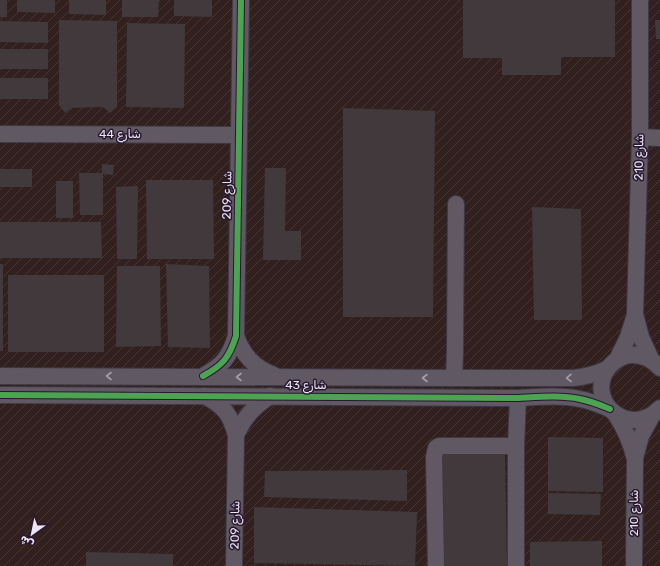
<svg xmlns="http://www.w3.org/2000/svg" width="660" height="566" viewBox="0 0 660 566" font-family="Rubik,'Noto Sans Arabic',sans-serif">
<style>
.industrial{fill:url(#industrial-furrows)}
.building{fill:#41393c}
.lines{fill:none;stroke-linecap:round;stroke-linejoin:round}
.minor-casing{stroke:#3f3943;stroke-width:18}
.minor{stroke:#605964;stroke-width:16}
.cycleway-casing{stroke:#27182f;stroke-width:8}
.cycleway{stroke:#4ca352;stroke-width:6}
.oneway{stroke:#a69eac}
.labels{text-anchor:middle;stroke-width:3;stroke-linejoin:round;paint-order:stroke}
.street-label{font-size:12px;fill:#ede4f4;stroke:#27182f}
</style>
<defs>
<pattern id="industrial-furrows" width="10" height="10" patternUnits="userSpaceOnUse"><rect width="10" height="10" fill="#32201f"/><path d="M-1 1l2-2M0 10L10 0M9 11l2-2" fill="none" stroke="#463635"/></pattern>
</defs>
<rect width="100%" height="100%" fill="#261d2a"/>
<rect class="industrial" x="0" y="0" width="660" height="566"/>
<g class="building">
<rect x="0" y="0" width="7" height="17"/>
<polygon points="17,0 55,0 55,13 17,12"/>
<polygon points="69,0 106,0 106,15 69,14"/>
<polygon points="122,0 159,0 158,17 122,17"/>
<polygon points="174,0 212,0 212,17 174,16"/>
<polygon points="463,0 615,0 615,57 561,57 561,75 502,75 502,58 463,58"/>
<polygon points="59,20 117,21 117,107 110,113 103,107 71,108 65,113 59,105"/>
<polygon points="655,20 660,20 660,39 656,39"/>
<polygon points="0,21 48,22 48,43 0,42"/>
<polygon points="127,23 185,24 184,108 126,107"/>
<rect x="0" y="49" width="48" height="20"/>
<rect x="0" y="78" width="48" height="21"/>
<polygon points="343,108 435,111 433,317 343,317"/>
<polygon points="102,164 114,165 113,175 103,174 103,215 80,215 79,173 102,173"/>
<polygon points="265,168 286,168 285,231 301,231 301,260 263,260"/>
<rect x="0" y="169" width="32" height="18"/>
<polygon points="146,180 213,180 214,259 147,259"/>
<rect x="56" y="181" width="17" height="37"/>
<polygon points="138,186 137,259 117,259 116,187"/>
<polygon points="532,207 581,209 582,320 534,320"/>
<polygon points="0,222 101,222 102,258 0,258"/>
<rect x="0" y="264" width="3" height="87"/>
<polygon points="166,264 209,266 210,348 168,347"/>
<polygon points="117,266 160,266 161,346 116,347"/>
<rect x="8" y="275" width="96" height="77"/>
<polygon points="548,437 603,438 603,492 548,491"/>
<polygon points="438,453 505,454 507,566 439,566"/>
<polygon points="407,470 407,501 264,497 265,471"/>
<polygon points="548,493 601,494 600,515 548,514"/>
<polygon points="254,507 417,512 415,566 254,563"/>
<polygon points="602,541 602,566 530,566 530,542"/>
<polygon points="86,552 173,554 173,566 86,566"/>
</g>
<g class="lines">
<defs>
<g id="minor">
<polyline points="640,0 640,137 635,314 641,337 651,359"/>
<polyline points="0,134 239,135"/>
<polyline points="640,137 660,138"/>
<path d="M236,336C243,355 254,368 274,375"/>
<polyline points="617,360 628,337 635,315"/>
<path d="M660,368C652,359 642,354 630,355C621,356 614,361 609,367C583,399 629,441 660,408"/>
<path d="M0,376L454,378H573C585,377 596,374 607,369"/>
<path d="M203,376C223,365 229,358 236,336L241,0"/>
<polyline points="454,378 455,352 456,204"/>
<path d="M0,395L518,398C539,397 560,395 580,399C591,401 600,405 610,409"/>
<path d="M205,396C225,407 230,414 236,435L234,566"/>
<path d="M616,415C625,429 631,443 635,459L634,566"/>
<path d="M236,435C245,416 253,408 270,396"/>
<polyline points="635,458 641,436 652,416"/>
<polyline points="436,566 434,457 436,448 439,446 516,446"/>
<polyline points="516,566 516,446 518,398"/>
</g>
</defs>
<use href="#minor" class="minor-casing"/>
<use href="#minor" class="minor"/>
<defs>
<g id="cycleway">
<path d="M203,376C223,365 229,358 236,336L241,0"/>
<path d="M0,395L518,398C539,397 560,395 580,399C591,401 600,405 610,409"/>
</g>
</defs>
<use href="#cycleway" class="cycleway-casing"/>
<use href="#cycleway" class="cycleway"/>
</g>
<defs><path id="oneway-chevron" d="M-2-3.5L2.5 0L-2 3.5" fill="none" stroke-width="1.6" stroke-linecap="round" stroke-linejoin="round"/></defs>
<g class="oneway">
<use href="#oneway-chevron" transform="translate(109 376) rotate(-180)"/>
<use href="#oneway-chevron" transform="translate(239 377) rotate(-180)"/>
<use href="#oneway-chevron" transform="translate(425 378) rotate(-180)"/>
<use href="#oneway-chevron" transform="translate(569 378) rotate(179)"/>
</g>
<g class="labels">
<g class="street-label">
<text x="120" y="138">شارع 44</text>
<text transform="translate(639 157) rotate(-89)" y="4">شارع 210</text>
<text transform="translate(227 195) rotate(-89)" y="4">شارع 209</text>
<text x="306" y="389">شارع 43</text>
<text transform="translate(634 513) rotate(-90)" y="4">شارع 210</text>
<text transform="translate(235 525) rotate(-89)" y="4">شارع 209</text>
</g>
</g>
<g transform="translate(32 534) rotate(213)" stroke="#27182f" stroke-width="3" paint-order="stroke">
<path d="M0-3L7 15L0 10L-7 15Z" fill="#ede4f4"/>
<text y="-6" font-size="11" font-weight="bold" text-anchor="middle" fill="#ede4f4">ش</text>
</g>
</svg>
